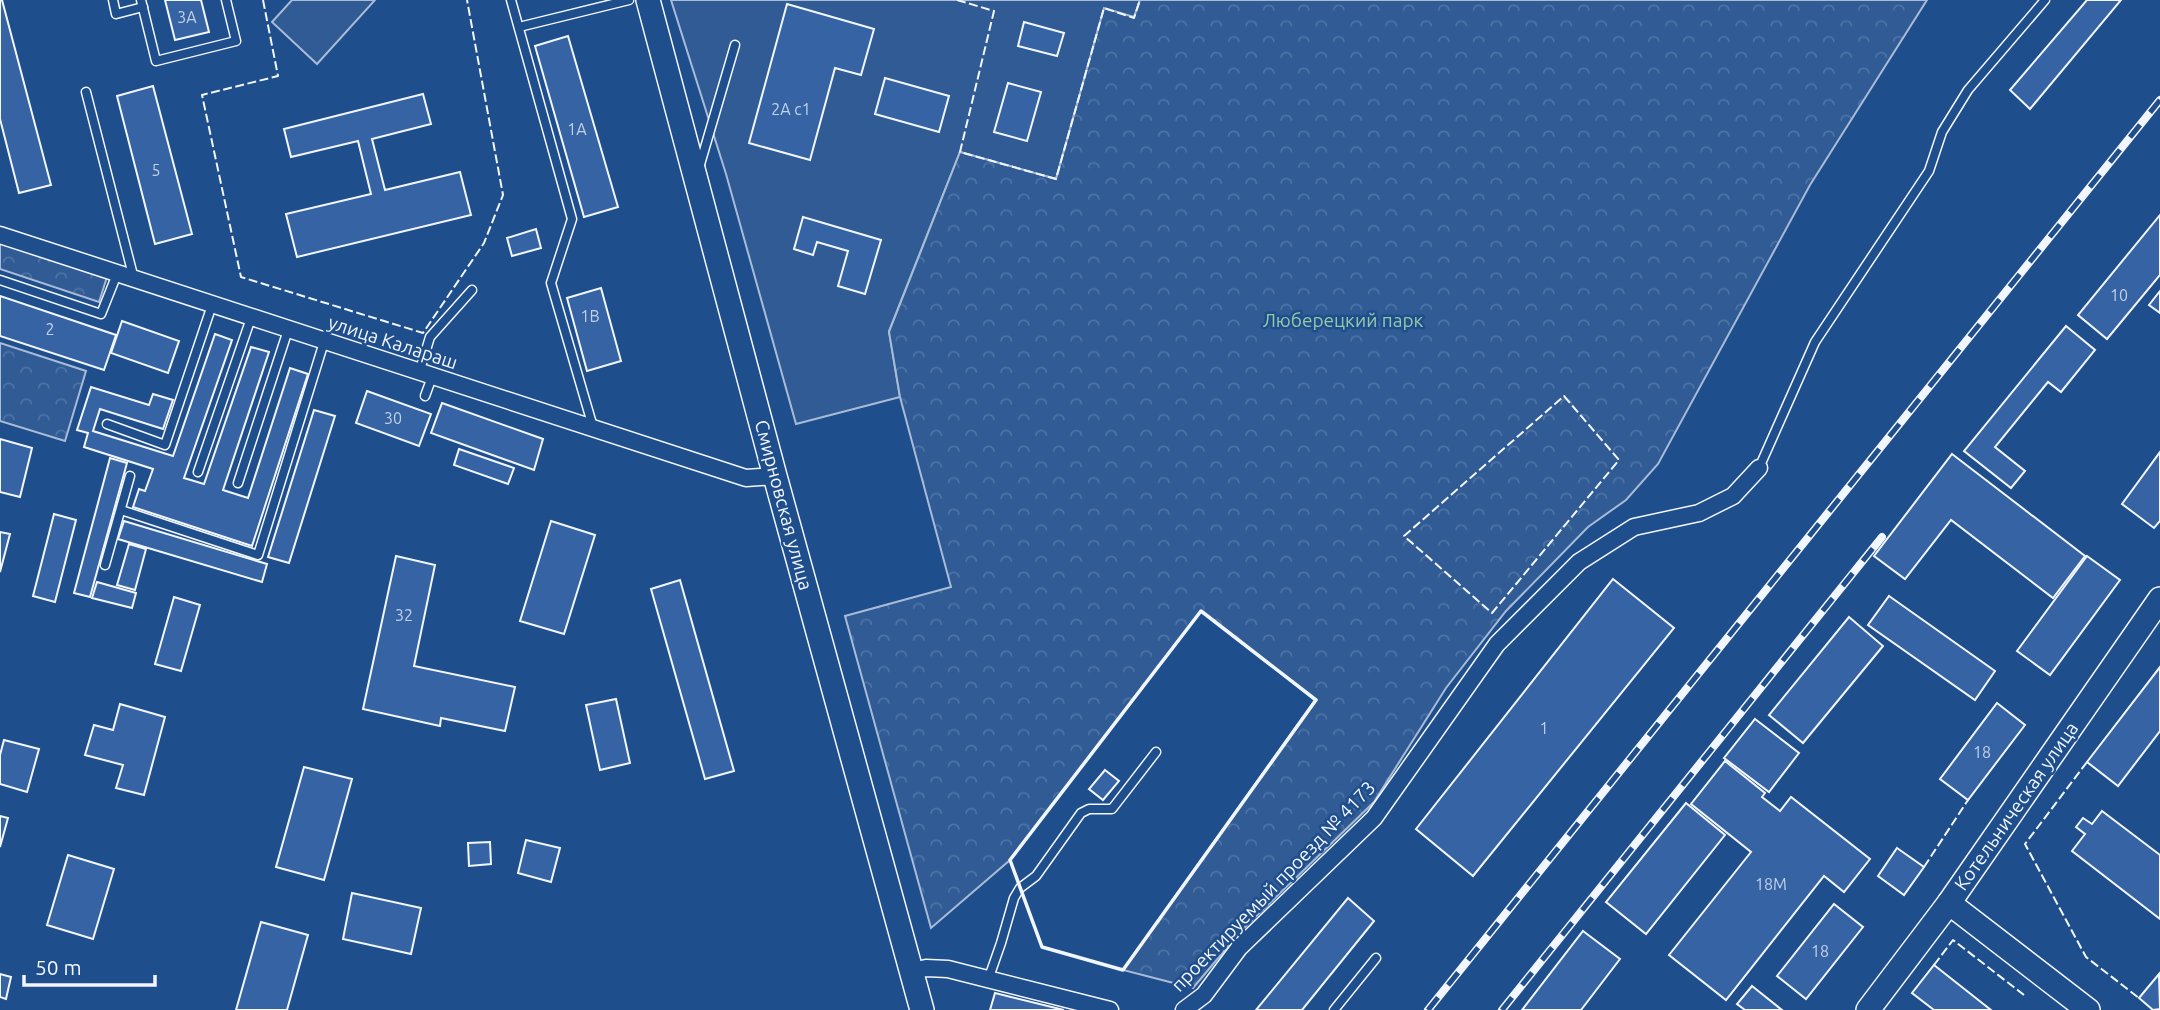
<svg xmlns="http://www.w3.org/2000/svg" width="2160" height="1010" viewBox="0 0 2160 1010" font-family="Ubuntu,sans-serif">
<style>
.built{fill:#305b95;stroke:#a8bbd7;stroke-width:2}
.forest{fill:url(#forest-crowns);stroke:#a8bbd7;stroke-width:2}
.building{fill:#3563a3;stroke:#f2f6ff;stroke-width:2}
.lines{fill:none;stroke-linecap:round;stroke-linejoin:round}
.lane-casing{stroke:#f2f6ff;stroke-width:11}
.street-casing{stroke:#f2f6ff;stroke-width:19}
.secondary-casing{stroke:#f2f6ff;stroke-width:26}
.lane{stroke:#1f4e8c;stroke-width:8}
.street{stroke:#1f4e8c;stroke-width:16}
.secondary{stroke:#1f4e8c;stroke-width:23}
.rail-casing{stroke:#f2f6ff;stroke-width:8}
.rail{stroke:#1f4e8c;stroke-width:5;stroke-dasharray:16;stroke-linecap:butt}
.fence{stroke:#f2f6ff;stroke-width:2;stroke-dasharray:9 3.5;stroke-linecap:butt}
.wall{stroke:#f2f6ff;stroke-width:3.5}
.labels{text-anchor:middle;stroke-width:5;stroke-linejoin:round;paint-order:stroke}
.number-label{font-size:16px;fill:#c3d1e8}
.park-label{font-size:19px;fill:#97c8a6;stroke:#1f4e8c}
.street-label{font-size:19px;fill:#f2f6ff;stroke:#1f4e8c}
</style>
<defs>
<pattern id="forest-crowns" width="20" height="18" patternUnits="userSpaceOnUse" patternTransform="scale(1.75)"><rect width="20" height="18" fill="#305b95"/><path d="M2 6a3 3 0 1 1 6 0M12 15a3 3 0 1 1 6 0" fill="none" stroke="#4e73a5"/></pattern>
</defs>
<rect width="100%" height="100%" fill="#1f4e8c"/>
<g class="built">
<polygon points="292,0 375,0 317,64 272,22"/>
<polygon points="671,0 1140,0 1134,18 1104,9 1056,179 960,152 889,331 900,397 796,424 726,174"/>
</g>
<g class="forest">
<polygon points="1140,0 1927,0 1810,185 1658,464 1626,500 1588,527 1506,611 1446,688 1374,802 1241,931 1193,988 1123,970 1315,700 1201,611 1010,860 931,928 845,616 951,587 900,397 889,332 960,152 1056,179 1104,8 1134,17"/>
<polygon points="0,242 107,277 99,302 0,269"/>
<polygon points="0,343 86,371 65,441 0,421"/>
</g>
<g class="building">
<polygon points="0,0 2,0 51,185 19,193 0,119"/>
<polygon points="165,0 201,0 209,32 175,40"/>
<polygon points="2087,0 2121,0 2030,109 2010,90"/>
<polygon points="787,4 874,29 861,75 835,68 810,160 749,143"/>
<polygon points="1024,22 1064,33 1057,56 1018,46"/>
<polygon points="568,36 618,207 584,217 535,46"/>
<polygon points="885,78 949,96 939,132 875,114"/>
<polygon points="1008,83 1041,92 1027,141 994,132"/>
<polygon points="153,86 192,234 155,244 117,96"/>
<polygon points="423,94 431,124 372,139 385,190 460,172 471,215 297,257 286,214 371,194 358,141 291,157 284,129"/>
<polygon points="2160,215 2160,275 2107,339 2078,315"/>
<polygon points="803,217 881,240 865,294 838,286 848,251 817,242 813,255 794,249"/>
<polygon points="536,229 541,248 512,256 507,238"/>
<polygon points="601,288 621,361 587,371 567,298"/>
<polygon points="2160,291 2160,313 2149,305"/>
<polygon points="0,296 116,335 104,370 0,336"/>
<polygon points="122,321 179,341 168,373 111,353"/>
<polygon points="2066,326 2095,350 2061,392 2048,382 1995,447 2025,471 2011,488 1964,451"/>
<polygon points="215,334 232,340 184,478 204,484 251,347 269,352 223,490 248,498 290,368 308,374 252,546 133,507 139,489 145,491 153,469 84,447 88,433 77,430 91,387 149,405 153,394 173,400 163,429 100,409 93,431 173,456"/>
<polygon points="367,391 431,414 419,446 356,423"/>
<polygon points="442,403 543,439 534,470 431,433"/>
<polygon points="314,410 335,416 289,563 268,557"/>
<polygon points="0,439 32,448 20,497 0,492"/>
<polygon points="459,449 514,468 508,484 454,465"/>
<polygon points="2160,452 2160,521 2154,528 2122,504"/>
<polygon points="1952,454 2085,556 2053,598 1951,520 1905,579 1874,556"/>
<polygon points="110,458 127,463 90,597 74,593"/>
<polygon points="54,514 76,520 55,602 33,596"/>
<polygon points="124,521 267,564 262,582 118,539"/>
<polygon points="551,521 595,535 564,634 520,621"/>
<polygon points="0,532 10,534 0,572"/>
<polygon points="129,544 146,549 135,590 117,585"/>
<polygon points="396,556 435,565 414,666 515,687 505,731 441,718 440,726 363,709"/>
<polygon points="2087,556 2120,580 2050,675 2017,651"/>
<polygon points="1613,579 1674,628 1473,876 1416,829"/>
<polygon points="680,580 734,771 705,779 651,589"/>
<polygon points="97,582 136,593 132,608 92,598"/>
<polygon points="1889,596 1995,671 1975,700 1868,625"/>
<polygon points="174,597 200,605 181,671 155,664"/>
<polygon points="1849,617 1883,646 1803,743 1769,715"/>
<polygon points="2160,667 2160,731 2118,786 2087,762"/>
<polygon points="616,699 630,763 600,770 586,705"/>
<polygon points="1997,703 2025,725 1968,800 1940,779"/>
<polygon points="120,704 165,717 144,795 116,788 123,765 85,755 94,725 113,730"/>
<polygon points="1755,719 1799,753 1769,792 1724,758"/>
<polygon points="4,740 39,749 27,792 0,784 0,755"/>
<polygon points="1725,761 1765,793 1762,797 1780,811 1791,797 1870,859 1844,892 1824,876 1726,1000 1669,955 1751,852 1691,804"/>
<polygon points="304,767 352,779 324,880 276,867"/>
<polygon points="1105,770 1119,781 1103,800 1089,789"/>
<polygon points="1686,803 1725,835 1646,934 1606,902"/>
<polygon points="2102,811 2160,855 2160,919 2072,851 2085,834 2076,827 2083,818 2092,824"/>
<polygon points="0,816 8,818 0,847"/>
<polygon points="526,840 560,848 551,882 518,873"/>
<polygon points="490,842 491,864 469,866 468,843"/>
<polygon points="1897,848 1924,867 1904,895 1878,876"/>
<polygon points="68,855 114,869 93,939 47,925"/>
<polygon points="352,893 421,908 411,954 343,939"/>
<polygon points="1348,898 1374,921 1302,1010 1256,1010"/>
<polygon points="1834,904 1863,927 1806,999 1777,976"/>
<polygon points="261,922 308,935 287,1010 236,1010"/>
<polygon points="1583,931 1620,959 1581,1010 1522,1010"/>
<polygon points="1934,965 1991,1010 1934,1010 1912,993"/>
<polygon points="0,974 11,977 6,999 0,997"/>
<polygon points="2159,974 2160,1009 2153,1010 2139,998"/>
<polygon points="1752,986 1782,1010 1745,1010 1737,1004"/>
<polygon points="995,993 1064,1010 990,1010"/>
</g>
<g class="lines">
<defs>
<g id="lane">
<polyline points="113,0 116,14 143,7"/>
<polyline points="141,0 156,61 236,41 226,0"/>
<polyline points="511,0 572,219 551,283 593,427"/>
<polyline points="519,27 629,0"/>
<polyline points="86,92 134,279"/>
<polyline points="699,168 735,45"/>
<polyline points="0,280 101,314 117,274"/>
<polyline points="419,373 430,337 472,290"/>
<polyline points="425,396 432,377"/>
<polyline points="107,424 165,445 212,305"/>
<polyline points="1759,468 1815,342 1929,171 1942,132 1968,90 2045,0"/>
<polyline points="198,472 251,318"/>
<polyline points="238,483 288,330"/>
<polyline points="121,510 258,555 324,342"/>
<polyline points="105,565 130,476"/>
<polyline points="988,980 1001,943 1014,898 1020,888 1036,876 1081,813 1089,809 1112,809 1156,752"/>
<polyline points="1334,1010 1376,958"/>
</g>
<g id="street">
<polyline points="0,235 746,478 775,476"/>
<polyline points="912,971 926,968 948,969 1110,1010"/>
<polyline points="1184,1010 1204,995 1239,948 1374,818 1497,644 1579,562 1634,527 1699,513 1733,496 1759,468"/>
</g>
<g id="secondary">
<polyline points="648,0 775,476 922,1010"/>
<polyline points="1949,903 2088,1010"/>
<polyline points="1868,1010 1949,903 2160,599"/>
</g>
</defs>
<use href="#lane" class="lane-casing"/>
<use href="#street" class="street-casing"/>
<use href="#secondary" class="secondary-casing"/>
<use href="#lane" class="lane"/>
<use href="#street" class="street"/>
<use href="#secondary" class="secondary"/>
<defs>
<g id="rail">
<polyline points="1428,1010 2160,100"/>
<polyline points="1502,1010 1882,537"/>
</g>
</defs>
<use href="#rail" class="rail-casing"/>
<use href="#rail" class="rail"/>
<g class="fence">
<polyline points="263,0 278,76 202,95 241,277 423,333 484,243 503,195 467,0"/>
<polyline points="957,0 994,11 960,152 1056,179 1104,8 1134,18 1140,0"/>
<polygon points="1564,396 1619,460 1492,613 1404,536"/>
<polyline points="2087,762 2025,844 2086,957 2139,998"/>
<polyline points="1924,867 1968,800"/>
<polyline points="1934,965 1953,940 2024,995"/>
</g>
<polygon class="wall" points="1201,611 1316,700 1123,970 1042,947 1010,860"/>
</g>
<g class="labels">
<g class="number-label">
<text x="187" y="23">3А</text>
<text x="791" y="115">2А с1</text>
<text x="577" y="135">1А</text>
<text x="156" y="176">5</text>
<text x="2119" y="301">10</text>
<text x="590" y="322">1В</text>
<text x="50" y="335">2</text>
<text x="393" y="424">30</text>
<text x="404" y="621">32</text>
<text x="1544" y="734">1</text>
<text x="1982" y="758">18</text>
<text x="1771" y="890">18М</text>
<text x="1820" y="957">18</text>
</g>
<g class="park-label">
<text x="1343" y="327">Люберецкий парк</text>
</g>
<g class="street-label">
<text transform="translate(393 342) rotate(18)" y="7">улица Калараш</text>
<text transform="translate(784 505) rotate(75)" y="7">Смирновская улица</text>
<text transform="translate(2016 806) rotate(-55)" y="7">Котельническая улица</text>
<text transform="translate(1273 886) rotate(-46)" y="7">проектируемый проезд № 4173</text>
</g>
</g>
<path d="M24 975v10h131v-10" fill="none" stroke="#f2f6ff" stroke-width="3.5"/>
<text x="35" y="975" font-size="21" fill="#f2f6ff" stroke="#1f4e8c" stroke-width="5" paint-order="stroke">50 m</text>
</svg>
